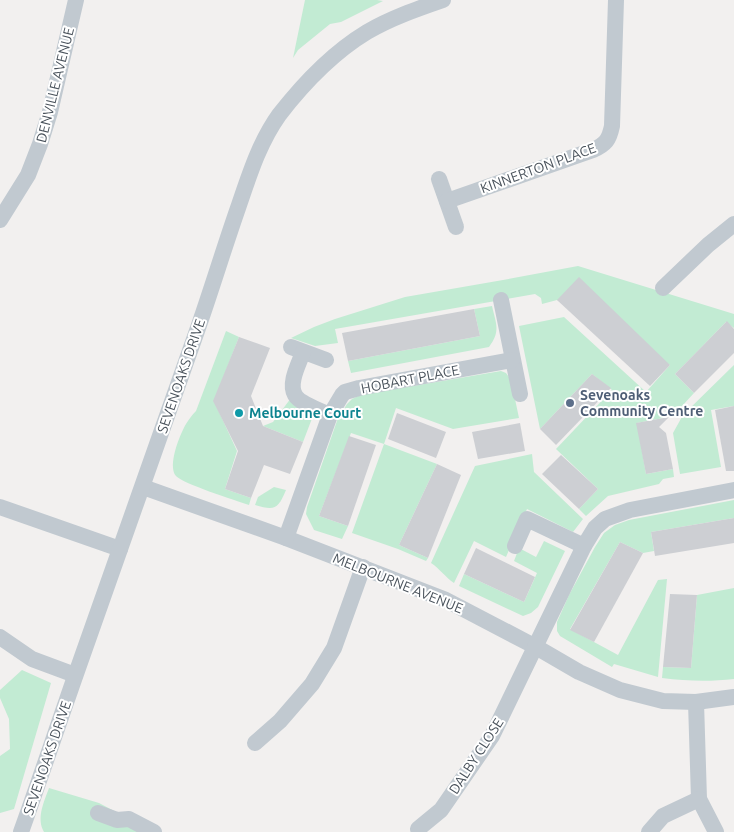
<svg xmlns="http://www.w3.org/2000/svg" width="734" height="832" viewBox="0 0 734 832" font-family="Ubuntu,sans-serif">
<style>
.green{fill:#c2ebd3}
.building{fill:#cdcfd3}
.lines{fill:none;stroke-linecap:round;stroke-linejoin:round}
.street{stroke:#c1c9d0;stroke-width:16}
.service-dot{fill:#5c6f8a;stroke:#fff;stroke-width:2}
.culture-dot{fill:#0f9aa8;stroke:#fff;stroke-width:2}
.labels{text-anchor:middle;stroke-width:4;stroke-linejoin:round;paint-order:stroke}
.street-label{font-size:14px;fill:#49525b;stroke:#fff}
.service-label{font-size:14px;font-weight:bold;fill:#4e5e75;stroke:#fff;text-anchor:start}
.culture-label{font-size:14px;font-weight:bold;fill:#0d838f;stroke:#fff;text-anchor:start}
</style>
<rect width="100%" height="100%" fill="#f2f0ef"/>
<g class="green">
<polygon points="305,0 377,0 383,1 341,22 330,24 298,50 293,58"/>
<polygon points="578,266 734,314 734,328 726,322 675,374 694,393 672,417 662,407 663,418 637,423 646,474 673,469 674,477 663,479 659,484 608,496 586,516 579,509 598,489 556,449 612,390 592,374 540,429 519,326 564,317 646,392 670,365 557,300 542,304 541,298 535,294 335,329 338,343 315,346 291,338 314,327 335,319 405,297 503,280"/>
<path d="M492,306C496,324 501,331 489,347L351,373L348,361L480,336L474,309Z"/>
<path d="M226,331L239,337L214,401L237,451L225,489L251,498L249,505C235,500 183,484 176,476C167,466 180,434 186,424C189,419 192,415 196,411Z"/>
<polygon points="734,365 734,406 711,410 721,467 680,474 673,433 683,415"/>
<polygon points="501,371 506,373 511,380 519,418 453,429 396,408 384,444 437,464 399,545 428,558 426,561 398,549 352,533 384,444 351,433 319,516 348,526 342,539 314,530 306,514 307,507 338,418 347,404 352,399 360,395"/>
<polygon points="294,394 316,408 303,442 263,426 273,422"/>
<path d="M532,454L534,472L583,519L573,532L527,509L506,557L474,541L454,583C445,577 440,569 431,563L475,466Z"/>
<path d="M274,487L286,490C278,509 275,511 255,505L258,497Z"/>
<polygon points="734,500 734,518 651,532 654,551 643,553 620,542 570,629 618,655 658,580 667,579 658,677 614,664 612,667 560,636 557,631 557,622 569,595 595,547 604,533 615,525 629,520"/>
<polygon points="544,541 565,551 538,607 531,613 523,616 459,586 464,574 524,602 537,573 514,561 519,548 536,557"/>
<path d="M734,588V679C709,682 686,681 662,678L663,667L691,668L697,595Z"/>
<polygon points="22,670 51,683 14,809 0,813 0,756 10,749 9,719 0,698 0,690"/>
<path d="M49,788L99,803L154,832H44C36,818 44,802 49,788Z"/>
</g>
<g class="building">
<polygon points="579,277 670,365 650,386 557,300"/>
<polygon points="474,309 480,336 348,361 342,333"/>
<polygon points="727,321 734,329 734,353 694,393 675,374"/>
<polygon points="239,337 270,348 251,396 263,426 303,442 290,474 264,465 251,498 225,489 238,451 213,401"/>
<polygon points="592,374 611,388 556,445 540,429"/>
<polygon points="734,406 734,471 726,471 715,410"/>
<polygon points="397,413 446,432 436,458 388,439"/>
<polygon points="669,417 659,427 666,433 673,469 646,474 636,423"/>
<polygon points="520,423 525,451 478,459 472,432"/>
<polygon points="349,436 376,445 348,526 319,516"/>
<polygon points="561,455 598,489 579,509 542,474"/>
<polygon points="437,464 461,475 428,558 399,545"/>
<polygon points="734,518 734,543 655,556 651,532"/>
<polygon points="620,542 643,553 594,642 570,630"/>
<polygon points="476,548 535,577 524,602 464,574"/>
<polygon points="670,594 697,595 691,668 663,667"/>
</g>
<g class="lines">
<g class="street">
<polyline points="439,179 456,227"/>
<path d="M447,201L593,150C606,144 609,140 612,126L616,0"/>
<polyline points="0,220 28,175 40,144 50,112 76,0"/>
<polyline points="663,288 708,245 734,224"/>
<polyline points="501,300 520,394"/>
<polyline points="291,347 326,360"/>
<path d="M303,352C299,364 288,383 295,395C299,403 321,411 330,415"/>
<polyline points="143,487 286,538 446,600 536,647 579,672 620,690 663,701 696,702 734,697"/>
<polyline points="0,507 120,549"/>
<polyline points="286,538 330,415 342,395 345,392 359,388 512,360"/>
<polyline points="515,546 527,519 584,546"/>
<polyline points="0,637 32,659 75,675"/>
<polyline points="696,702 699,799 716,832"/>
<polyline points="255,743 280,721 312,684 334,648 363,567"/>
<polyline points="98,813 117,820 129,819 154,832"/>
<polyline points="418,829 441,810 492,736 584,546 595,528 605,519 630,510 734,490"/>
<path d="M21,832C40,779 58,725 77,671C117,557 158,442 198,328C212,288 224,248 238,208C249,176 259,143 279,115C303,84 334,52 367,32C391,18 417,9 443,0"/>
<polyline points="649,832 663,816 699,799"/>
</g>
</g>
<circle class="service-dot" cx="570" cy="403" r="5"/>
<circle class="culture-dot" cx="239" cy="413" r="5"/>
<g class="labels">
<g class="street-label">
<text transform="translate(55 85) rotate(-76)" y="5">DENVILLE AVENUE</text>
<text transform="translate(538 168) rotate(-20)" y="5">KINNERTON PLACE</text>
<text transform="translate(181 376) rotate(-71)" y="5">SEVENOAKS DRIVE</text>
<text transform="translate(410 379) rotate(-11)" y="5">HOBART PLACE</text>
<text transform="translate(398 583) rotate(22)" y="5">MELBOURNE AVENUE</text>
<text transform="translate(476 756) rotate(-57)" y="5">DALBY CLOSE</text>
<text transform="translate(47 758) rotate(-71)" y="5">SEVENOAKS DRIVE</text>
</g>
<g class="service-label">
<text x="580" y="400">Sevenoaks<tspan x="580" dy="16">Community Centre</tspan></text>
</g>
<g class="culture-label">
<text x="249" y="418">Melbourne Court</text>
</g>
</g>
</svg>
